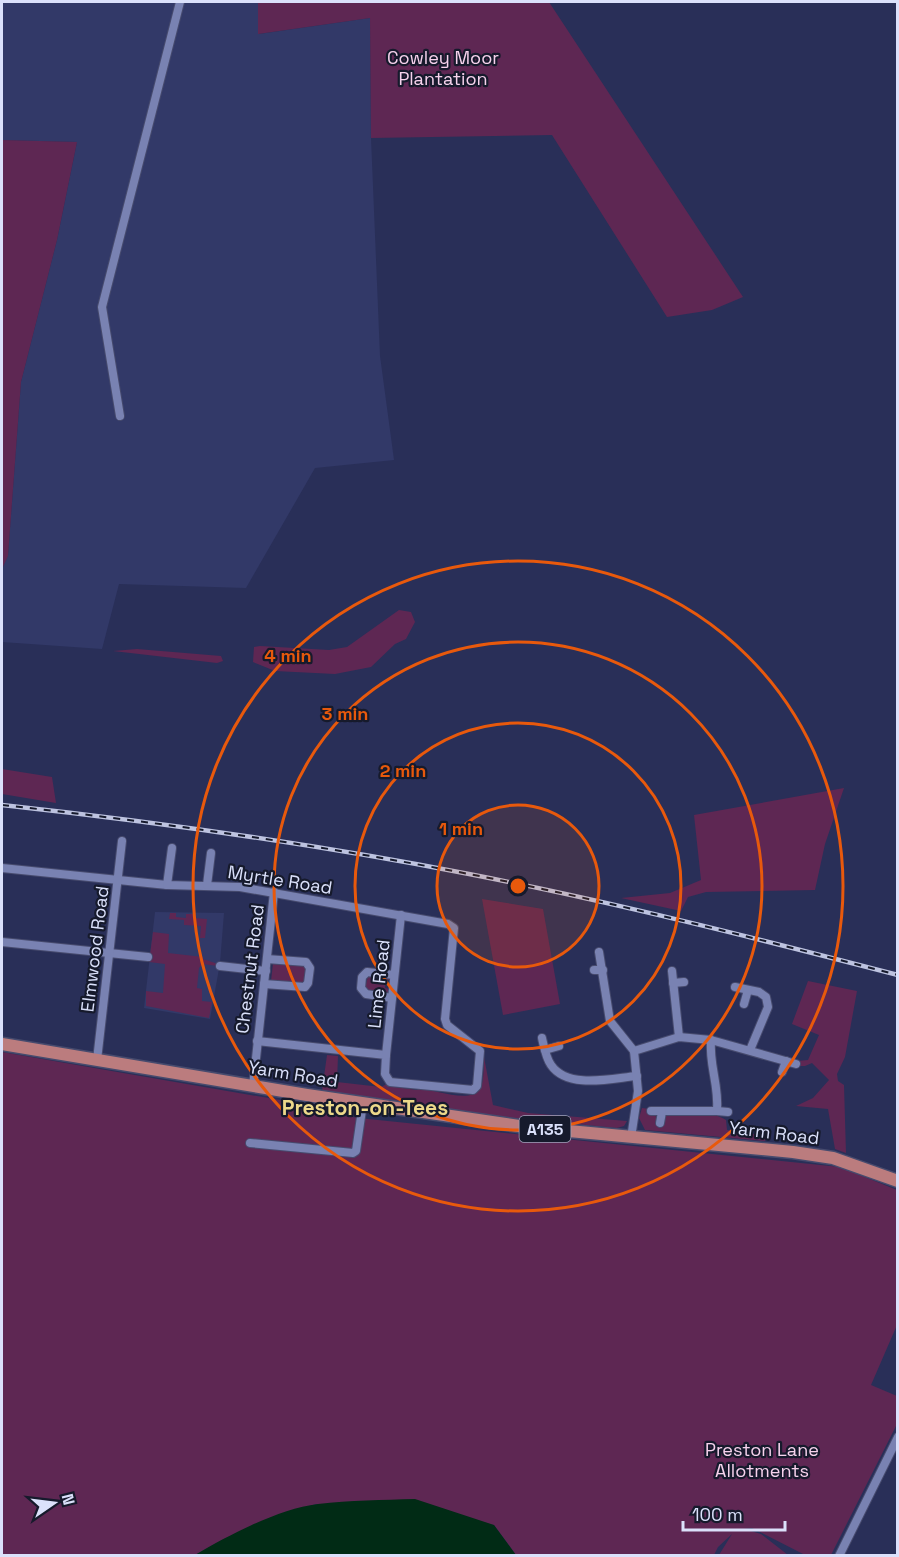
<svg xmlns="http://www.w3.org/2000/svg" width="899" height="1557" viewBox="0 0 899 1557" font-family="'Space Grotesk',sans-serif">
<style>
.built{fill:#323968}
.green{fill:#5e2753}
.water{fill:#012b15}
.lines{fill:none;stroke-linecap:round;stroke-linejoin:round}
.minor-casing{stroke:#474b6e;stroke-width:10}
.primary-casing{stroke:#474b6e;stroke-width:15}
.minor{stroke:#7982b2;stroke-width:8}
.primary{stroke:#bb7c7e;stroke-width:12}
.rail-casing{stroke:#bdc3e0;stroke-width:4.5}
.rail{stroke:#161a2c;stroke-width:2;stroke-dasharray:7;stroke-linecap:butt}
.ring{fill:none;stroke:#e8590c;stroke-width:3}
.labels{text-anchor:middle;stroke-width:4.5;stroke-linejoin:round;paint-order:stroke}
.shield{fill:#161a2c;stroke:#a0a5bd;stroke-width:1.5}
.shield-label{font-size:16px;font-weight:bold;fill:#dbe1fb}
.park-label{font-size:18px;fill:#f7d2ed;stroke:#161a2c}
.street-label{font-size:18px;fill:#dbe1fb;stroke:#161a2c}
.quarter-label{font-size:21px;font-weight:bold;fill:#ecd88a;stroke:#161a2c}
.centre{fill:#e8590c;stroke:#161a2c;stroke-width:3}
.ring-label{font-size:18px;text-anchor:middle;font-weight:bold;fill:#e8590c;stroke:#161a2c;stroke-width:4.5;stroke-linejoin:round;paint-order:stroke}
</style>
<rect width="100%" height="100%" fill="#292f58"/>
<g class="built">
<polygon points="2,2 258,2 259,34 370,18 371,138 380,356 394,460 315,468 246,588 119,584 102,649 2,642 2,569 8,555 21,382 57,240 77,142 2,140"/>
<polygon points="155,912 224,913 220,963 210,1019 144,1008"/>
</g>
<g class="green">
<polygon points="258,2 549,2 743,297 712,310 667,317 552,135 371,138 370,18 258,34"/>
<polygon points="2,140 77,142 57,240 21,382 8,556 2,569"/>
<polygon points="399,610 411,612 415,622 406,639 395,644 371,667 335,674 275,671 253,662 254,647 260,646 329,650 347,647"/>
<polygon points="137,649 221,656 223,661 217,663 113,651"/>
<polygon points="2,769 52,777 56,803 2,794"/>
<polygon points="844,788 825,844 815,890 706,892 688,897 681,911 621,898 670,893 701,880 694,815"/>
<polygon points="482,899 543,909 560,1004 503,1015"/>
<polygon points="170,913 176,913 176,917 186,918 186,914 194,914 194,918 207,919 205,938 200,938 201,926 184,925 184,920 169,919"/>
<polygon points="153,932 169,934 168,953 203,957 203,959 218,964 218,966 202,964 199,968 197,988 202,989 202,1001 212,1002 209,1018 146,1006 146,991 163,993 165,964 149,962"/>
<polygon points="276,962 279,964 306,966 306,984 271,981 273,963"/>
<polygon points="368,976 384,979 386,976 389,977 391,980 385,980 385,988 390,989 389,994 384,995 382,992 368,991 365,988"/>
<polygon points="808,981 857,991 845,1057 837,1074 838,1081 844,1085 846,1153 835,1149 828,1109 796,1106 813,1098 829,1080 812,1063 805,1066 795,1066 797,1061 808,1060 819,1035 792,1024"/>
<polygon points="2,1052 343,1111 344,1116 368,1119 840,1167 897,1190 897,1325 871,1385 897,1396 897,1424 831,1555 805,1555 752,1528 744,1529 761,1534 788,1555 719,1555 732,1534 718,1547 714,1555 516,1555 494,1525 316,1504 287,1513 224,1539 195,1555 2,1555"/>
<path d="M327,1055L338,1056L337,1082L381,1087L389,1083L395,1087L417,1090L419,1088C433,1090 470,1103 479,1090C485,1082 483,1066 484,1057L493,1105L528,1113L627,1121L624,1126L617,1128L482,1115L322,1091Z"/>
<path d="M642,1108L650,1109L657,1118C680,1113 705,1107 726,1120L727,1130L767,1136L765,1141L645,1130L639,1118Z"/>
</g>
<path class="water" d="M415,1499L494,1525L516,1555H195C229,1535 278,1509 318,1504C350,1500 383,1500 415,1499Z"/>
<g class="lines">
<defs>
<g id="minor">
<polyline points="120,416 102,307 180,2"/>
<polyline points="2,868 167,885 240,887 448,924 454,928 445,1019 447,1025 480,1051 477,1086 473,1090 390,1082 385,1074 386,1055 257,1041"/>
<polyline points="167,885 172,848"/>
<polyline points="207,885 211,853"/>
<polyline points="2,942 148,957"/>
<polyline points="599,952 610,1021 634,1051"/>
<polyline points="220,966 266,971"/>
<polyline points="594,970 603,970"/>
<polyline points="672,971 679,1037"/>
<polyline points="673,983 684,982"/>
<polyline points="264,984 305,987 308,983 310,968 306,962 267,959"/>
<polyline points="735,987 759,992 766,997 768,1007 750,1050"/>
<polyline points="392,998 366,994 361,988 362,977 367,972 394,975"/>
<polyline points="744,1004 748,990"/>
<path d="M542,1038C544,1047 546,1058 551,1065C568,1090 613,1078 637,1076"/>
<polyline points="545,1050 559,1046"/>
<polyline points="386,1055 401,915"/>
<polyline points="97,1060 122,841"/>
<polyline points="782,1072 786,1061"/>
<polyline points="253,1086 274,892"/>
<path d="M651,1111H717C719,1083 709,1067 711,1040"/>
<polyline points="717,1111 728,1112"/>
<polyline points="660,1123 662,1112"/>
<polyline points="631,1138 638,1091 634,1051 679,1037 711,1040 796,1064"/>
<polyline points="250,1143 353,1153 356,1151 363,1103"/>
<polyline points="839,1556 898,1437"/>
</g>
<polyline id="primary" points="2,1044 307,1095 526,1127 793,1152 833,1158 898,1181"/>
</defs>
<use href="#minor" class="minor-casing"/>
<use href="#primary" class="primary-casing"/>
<use href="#minor" class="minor"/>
<use href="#primary" class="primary"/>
<defs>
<path id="rail" d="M2,805C158,822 314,844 469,874C613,902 755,938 898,975"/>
</defs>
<use href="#rail" class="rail-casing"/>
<use href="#rail" class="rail"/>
</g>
<circle cx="518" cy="886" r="81" fill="#e8590c" fill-opacity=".12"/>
<g class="ring">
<circle cx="518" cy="886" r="81"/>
<circle cx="518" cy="886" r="163"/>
<circle cx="518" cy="886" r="244"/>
<circle cx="518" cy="886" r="325"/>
</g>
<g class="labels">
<rect class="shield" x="519.5" y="1116" width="51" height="26" rx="4.5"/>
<g class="shield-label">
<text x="545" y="1135">A135</text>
</g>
<g class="park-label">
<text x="443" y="64">Cowley Moor<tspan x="443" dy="21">Plantation</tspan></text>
<text x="762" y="1456">Preston Lane<tspan x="762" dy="21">Allotments</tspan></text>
</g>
<g class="street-label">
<text transform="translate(280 880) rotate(9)" y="6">Myrtle Road</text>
<text transform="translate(95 949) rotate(-83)" y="6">Elmwood Road</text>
<text transform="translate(250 969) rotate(-83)" y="6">Chestnut Road</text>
<text transform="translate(379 984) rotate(-84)" y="6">Lime Road</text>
<text transform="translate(293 1074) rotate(9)" y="6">Yarm Road</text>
<text transform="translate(774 1133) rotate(7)" y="6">Yarm Road</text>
</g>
<g class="quarter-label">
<text x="365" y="1115">Preston-on-Tees</text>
</g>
</g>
<circle cx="518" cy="886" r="9" class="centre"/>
<g class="ring-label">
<text x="288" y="662">4 min</text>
<text x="345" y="720">3 min</text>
<text x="403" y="777">2 min</text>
<text x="461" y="835">1 min</text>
</g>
<rect width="899" height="1557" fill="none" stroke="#dbe1fb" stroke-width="6"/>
<g transform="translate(54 1503) rotate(76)" stroke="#161a2c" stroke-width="4.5" paint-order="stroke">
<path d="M0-4.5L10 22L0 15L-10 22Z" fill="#dbe1fb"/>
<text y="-9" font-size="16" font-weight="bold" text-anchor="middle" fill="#dbe1fb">N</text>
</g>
<path d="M683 1521v9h102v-9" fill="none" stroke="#dbe1fb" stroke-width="3"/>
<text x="692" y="1521" font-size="18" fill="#dbe1fb" stroke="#161a2c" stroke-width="4.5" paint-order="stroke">100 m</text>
</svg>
